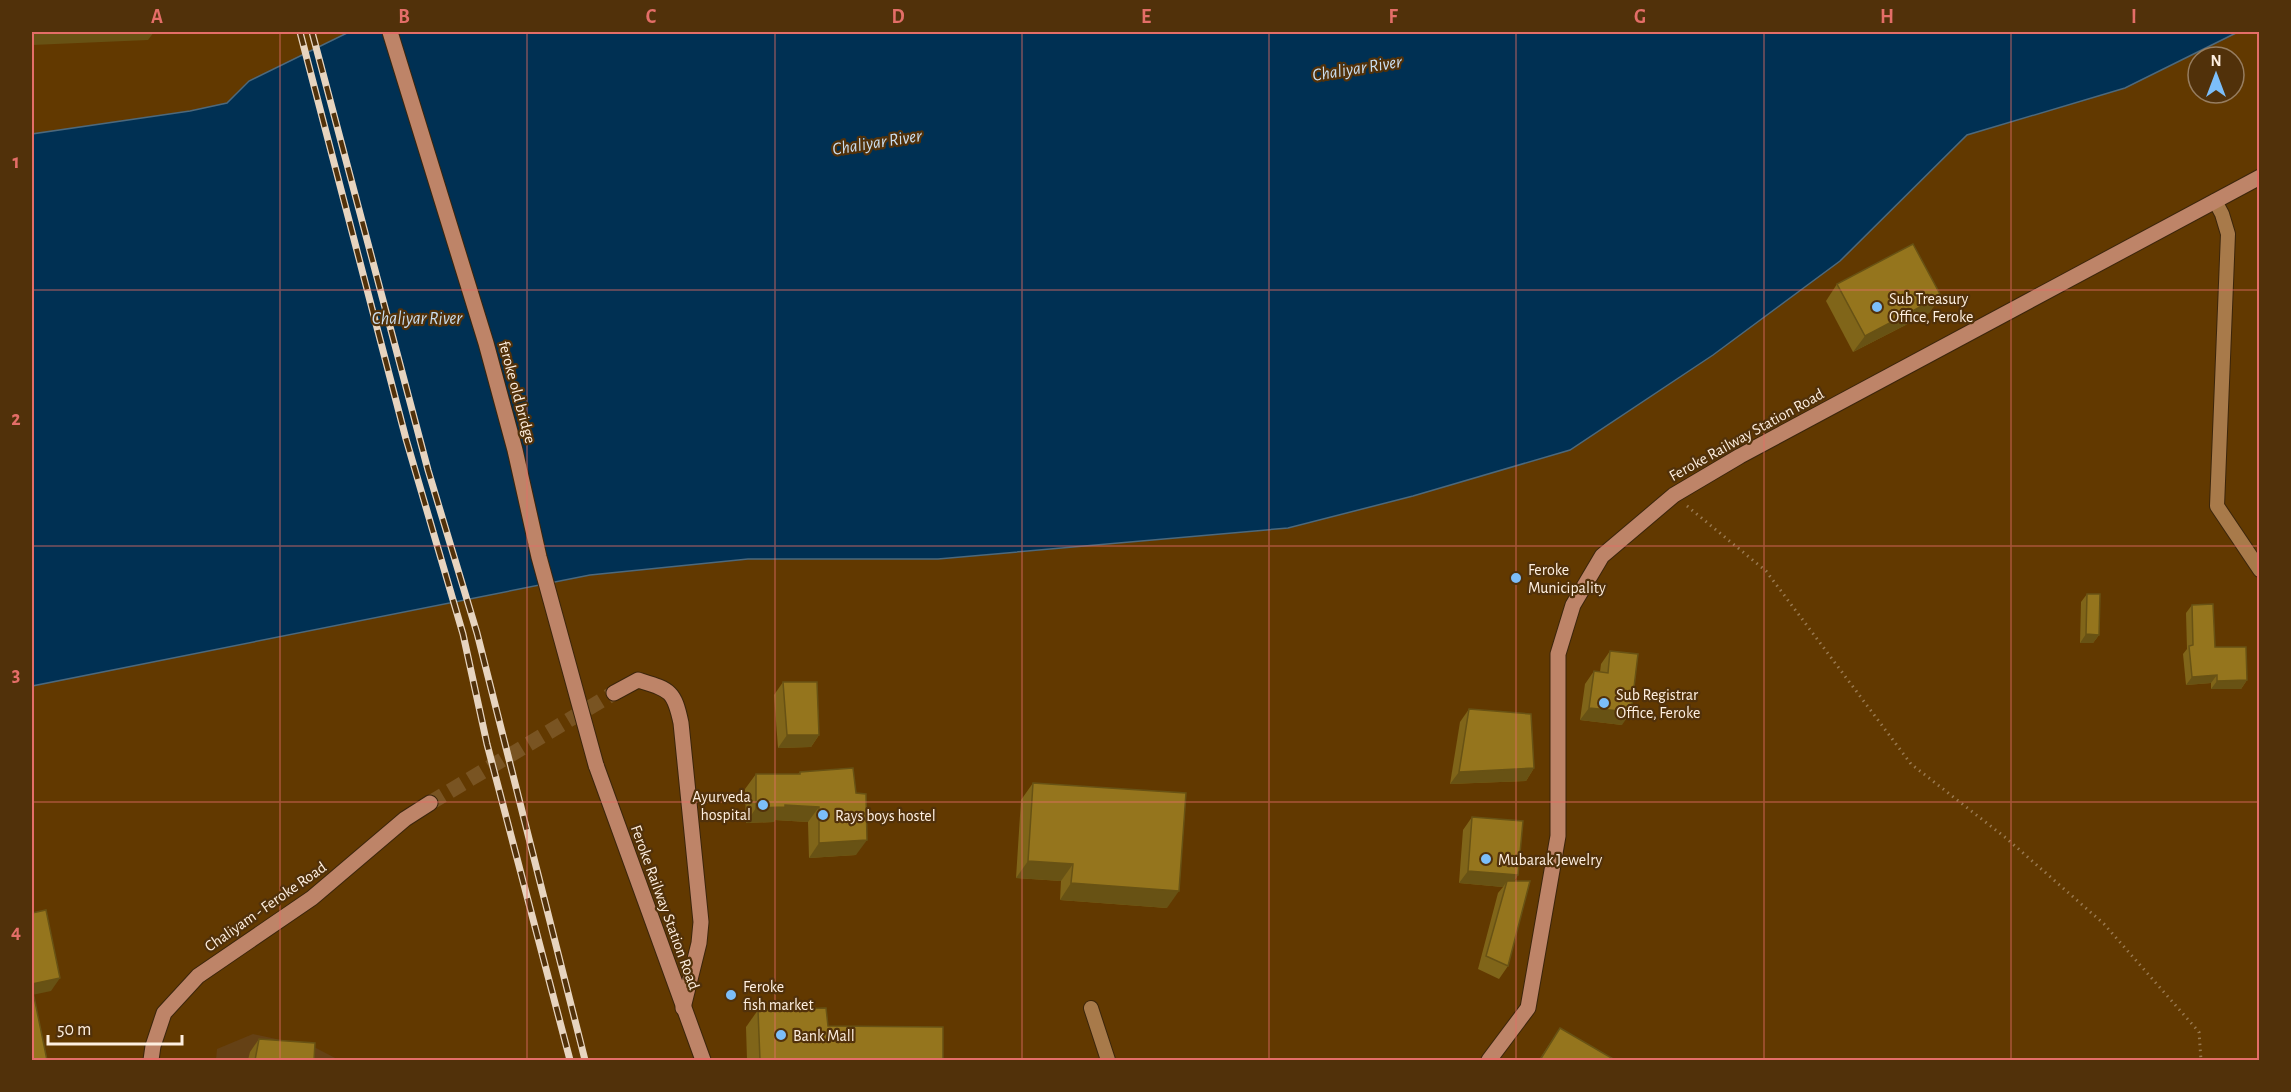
<svg xmlns="http://www.w3.org/2000/svg" width="2291" height="1092" viewBox="0 0 2291 1092" font-family="'Alegreya Sans',sans-serif">
<style>
.built{fill:#654115}
.water{fill:#003053;stroke:#4c697d;stroke-width:1.5}
.lines{fill:none;stroke-linecap:round;stroke-linejoin:round}
.secondary-tunnel{stroke:#795422;stroke-width:15;stroke-dasharray:15 8;stroke-linecap:butt}
.street-casing{stroke:#3b250b;stroke-width:16}
.secondary-casing{stroke:#3b250b;stroke-width:17}
.path{stroke:#99794f;stroke-width:3;stroke-dasharray:1.5 4.5;stroke-linecap:butt}
.street{stroke:#a87a4a;stroke-width:14}
.secondary{stroke:#be8468;stroke-width:15}
.rail-casing{stroke:#e7d4bf;stroke-width:7}
.rail{stroke:#51310a;stroke-width:4.5;stroke-dasharray:14;stroke-linecap:butt}
.secondary-bridge-casing{stroke:#3b250b;stroke-width:17;stroke-linecap:butt}
.secondary-bridge{stroke:#be8468;stroke-width:15}
.wall{fill:#806519}
.shaded-wall{fill:#685214}
.building{fill:#95751d;stroke:#685214;stroke-width:1.5}
.grid{fill:none;stroke:#e46e68;stroke-width:1.5;stroke-opacity:0.55}
.poi-dot{fill:#7cbef9;stroke:#51310a;stroke-width:2}
.labels{text-anchor:middle;stroke-width:4.5;stroke-linejoin:round;paint-order:stroke}
.poi-label{font-size:16px;fill:#feefe0;stroke:#51310a;text-anchor:start}
.street-label{font-size:16px;fill:#feefe0;stroke:#51310a}
.water-label{font-size:18px;font-style:italic;fill:#cadef0;stroke:#51310a}
.neatline{fill:none;stroke:#e46e68;stroke-width:2}
.grid-label{font-size:20px;text-anchor:middle;font-weight:bold;fill:#e46e68}
</style>
<rect width="100%" height="100%" fill="#623900"/>
<polygon class="built" points="253,1034 314,1047 339,1060 216,1060 217,1049"/>
<polygon class="water" points="349,32 2238,32 2125,88 1967,135 1840,261 1713,355 1570,450 1413,496 1288,528 938,559 748,559 590,575 32,686 32,134 190,111 227,103 249,81"/>
<g class="lines">
<polyline class="secondary-tunnel" points="430,803 614,693"/>
<defs>
<g id="street">
<polyline points="2215,201 2222,214 2228,234 2217,506 2260,570"/>
<polyline points="1091,1008 1108,1060"/>
</g>
<g id="secondary">
<path d="M614,693L638,680C670,690 674,690 681,723L701,922L699,943L683,1008"/>
<polyline points="596,765 703,1060"/>
<polyline points="151,1060 153,1046 164,1013 198,976 312,898 405,819 430,803"/>
<polyline points="1489,1060 1528,1008 1558,836 1558,654 1573,605 1602,556 1674,495 1740,456 2260,177"/>
</g>
</defs>
<use href="#street" class="street-casing"/>
<use href="#secondary" class="secondary-casing"/>
<polyline class="path" points="1687,506 1766,571 1911,764 2006,838 2104,924 2199,1032 2201,1060"/>
<use href="#street" class="street"/>
<use href="#secondary" class="secondary"/>
<defs>
<g id="rail">
<polyline points="300,32 406,439 463,634 487,744 570,1060"/>
<polyline points="312,32 428,470 477,633 585,1060"/>
</g>
</defs>
<use href="#rail" class="rail-casing"/>
<use href="#rail" class="rail"/>
<defs>
<polyline id="secondary-bridge" points="390,32 486,343 515,450 539,557 596,765"/>
</defs>
<use href="#secondary-bridge" class="secondary-bridge-casing"/>
<use href="#secondary-bridge" class="secondary-bridge"/>
</g>
<g class="wall">
<polygon points="1837,284 1941,296 1929,313 1853,352 1826,301"/>
<polygon points="2087,594 2099,635 2093,643 2080,643 2081,602"/>
<polygon points="2192,605 2215,647 2247,680 2241,689 2211,689 2211,683 2186,685 2183,654 2187,649 2186,613"/>
<polygon points="1610,651 1622,725 1580,720 1585,684 1594,671 1600,672 1601,664"/>
<polygon points="783,682 819,735 811,747 778,748 774,695"/>
<polygon points="1469,709 1534,768 1526,781 1450,784 1460,722"/>
<polygon points="800,772 856,855 809,858 808,822 775,820 774,822 746,823 745,789 756,774 798,774"/>
<polygon points="1033,783 1167,908 1060,900 1061,881 1016,878 1021,800"/>
<polygon points="1472,817 1518,875 1514,881 1508,966 1499,979 1478,969 1498,893 1503,887 1459,883 1463,830"/>
<polygon points="758,1010 828,1026 943,1060 747,1060 746,1027"/>
<polygon points="1560,1028 1615,1060 1539,1060"/>
<polygon points="259,1039 314,1060 248,1060 250,1052"/>
</g>
<g class="shaded-wall">
<polygon points="32,32 154,32 148,40 32,45"/>
<polygon points="1941,296 1929,313 1853,352 1865,336"/>
<polygon points="2086,634 2099,635 2093,643 2080,643"/>
<polygon points="2217,675 2211,683 2186,685 2192,677"/>
<polygon points="2247,680 2241,689 2211,689 2217,681"/>
<polygon points="1589,708 1631,712 1622,725 1580,720"/>
<polygon points="787,735 819,735 811,747 778,748"/>
<polygon points="1534,768 1526,781 1450,784 1459,772"/>
<polygon points="785,805 819,807 808,822 775,820 774,822 746,823 756,808"/>
<polygon points="867,840 856,855 809,858 819,843"/>
<polygon points="1028,861 1073,864 1061,881 1016,878"/>
<polygon points="1468,871 1518,875 1509,888 1507,881 1503,887 1459,883"/>
<polygon points="1071,883 1179,891 1167,908 1060,900"/>
<polygon points="60,978 51,991 32,995 32,984"/>
</g>
<g class="building">
<polygon points="1913,244 1941,296 1865,336 1837,284"/>
<polygon points="2087,594 2100,594 2099,635 2086,634"/>
<polygon points="2213,604 2215,647 2246,647 2247,680 2217,681 2217,675 2192,677 2189,646 2193,645 2192,605"/>
<polygon points="1610,651 1638,654 1631,712 1589,708 1594,671 1608,673"/>
<polygon points="783,682 817,682 819,735 787,735"/>
<polygon points="1469,709 1531,714 1534,768 1459,772"/>
<polygon points="853,768 856,793 866,794 867,840 819,843 819,807 785,805 785,807 756,808 756,774 800,774 800,772"/>
<polygon points="1033,783 1186,793 1179,891 1071,883 1073,864 1028,861"/>
<polygon points="1472,817 1523,821 1518,875 1468,871"/>
<polygon points="1507,881 1530,881 1508,966 1486,956"/>
<polygon points="46,910 60,978 32,984 32,913"/>
<polygon points="32,987 47,1060 32,1060"/>
<polygon points="826,1008 828,1026 943,1027 943,1060 760,1060 758,1010"/>
<polygon points="1560,1028 1615,1060 1540,1060"/>
<polygon points="259,1039 315,1043 314,1060 255,1060"/>
</g>
<path class="grid" d="M280,32V1060M527,32V1060M775,32V1060M1022,32V1060M1269,32V1060M1516,32V1060M1764,32V1060M2011,32V1060M32,290H2260M32,546H2260M32,802H2260"/>
<g class="poi-dot">
<circle cx="1877" cy="307" r="6"/>
<circle cx="1516" cy="578" r="6"/>
<circle cx="1604" cy="703" r="6"/>
<circle cx="763" cy="805" r="6"/>
<circle cx="823" cy="815" r="6"/>
<circle cx="1486" cy="859" r="6"/>
<circle cx="731" cy="995" r="6"/>
<circle cx="781" cy="1035" r="6"/>
</g>
<g class="labels">
<g class="poi-label">
<text x="1889" y="304">Sub Treasury<tspan x="1889" dy="18">Office, Feroke</tspan></text>
<text x="1528" y="575">Feroke<tspan x="1528" dy="18">Municipality</tspan></text>
<text x="1616" y="700">Sub Registrar<tspan x="1616" dy="18">Office, Feroke</tspan></text>
<text x="751" y="802" text-anchor="end">Ayurveda<tspan x="751" dy="18">hospital</tspan></text>
<text x="835" y="821">Rays boys hostel</text>
<text x="1498" y="865">Mubarak Jewelry</text>
<text x="743" y="992">Feroke<tspan x="743" dy="18">fish market</tspan></text>
<text x="793" y="1041">Bank Mall</text>
</g>
<g class="street-label">
<text transform="translate(518 392) rotate(75)" y="6">feroke old bridge</text>
<text transform="translate(1746 434) rotate(-29)" y="6">Feroke Railway Station Road</text>
<text transform="translate(265 906) rotate(-35)" y="6">Chaliyam - Feroke Road</text>
<text transform="translate(666 907) rotate(70)" y="6">Feroke Railway Station Road</text>
</g>
<g class="water-label">
<text transform="translate(1357 68) rotate(-9)" y="6">Chaliyar River</text>
<text transform="translate(877 142) rotate(-9)" y="6">Chaliyar River</text>
<text x="417" y="324">Chaliyar River</text>
</g>
</g>
<rect width="2291" height="1092" fill="none" stroke="#51310a" stroke-width="66"/>
<g transform="translate(2216 75)"><circle r="28" fill="#51310a" stroke="#967d60" stroke-width="1.5"/>
<path d="M0-4.5L10 22L0 15L-10 22Z" fill="#7cbef9"/>
<text y="-9" font-size="16" font-weight="bold" text-anchor="middle" fill="#feefe0">N</text>
</g>
<path d="M48 1035v9h134v-9" fill="none" stroke="#feefe0" stroke-width="3"/>
<text x="57" y="1035" font-size="18" fill="#feefe0" stroke="#51310a" stroke-width="4.5" paint-order="stroke">50 m</text>
<rect x="33" y="33" width="2225" height="1026" class="neatline"/>
<g class="grid-label">
<text x="157" y="23">A</text>
<text x="404" y="23">B</text>
<text x="651" y="23">C</text>
<text x="898" y="23">D</text>
<text x="1146" y="23">E</text>
<text x="1393" y="23">F</text>
<text x="1640" y="23">G</text>
<text x="1887" y="23">H</text>
<text x="2134" y="23">I</text>
<text x="16" y="168">1</text>
<text x="16" y="425">2</text>
<text x="16" y="681">3</text>
<text x="16" y="938">4</text>
</g>
</svg>
